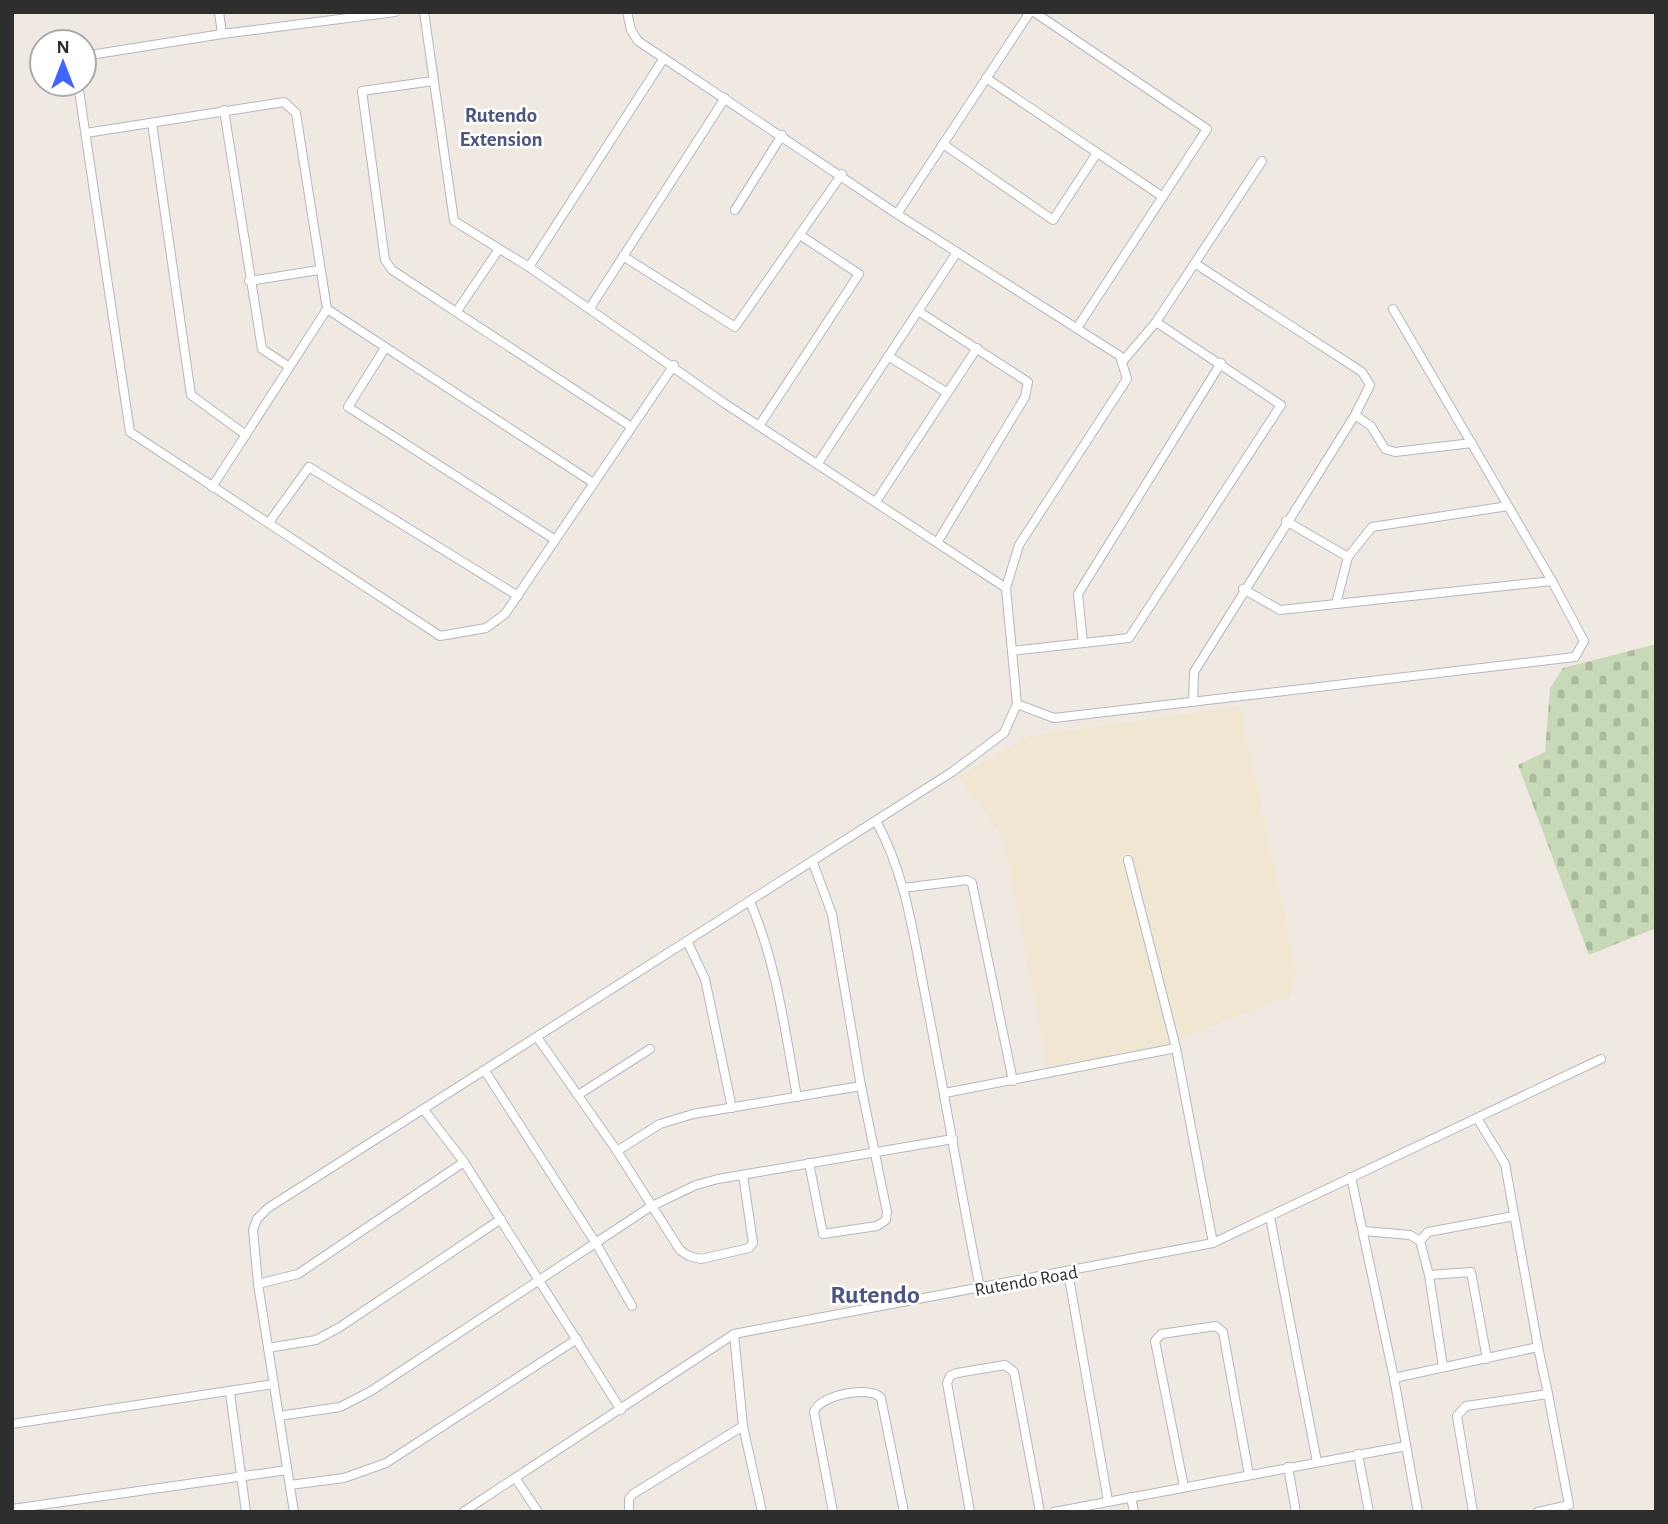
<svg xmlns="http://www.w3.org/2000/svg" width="1668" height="1524" viewBox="0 0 1668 1524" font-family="'Alegreya Sans',sans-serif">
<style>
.education{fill:#f0e6d1}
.cemetery{fill:url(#cemetery-stones)}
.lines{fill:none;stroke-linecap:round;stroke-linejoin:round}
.minor-casing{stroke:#b4b7c1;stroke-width:10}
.minor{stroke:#fff;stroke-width:8}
.labels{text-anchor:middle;stroke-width:5;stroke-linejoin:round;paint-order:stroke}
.street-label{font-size:19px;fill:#2e2e2e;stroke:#fff}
.neighbourhood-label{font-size:21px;font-weight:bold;fill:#4d5680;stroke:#fff}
.district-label{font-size:26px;font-weight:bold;fill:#4d5680;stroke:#fff}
</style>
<defs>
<pattern id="cemetery-stones" width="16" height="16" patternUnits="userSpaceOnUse" patternTransform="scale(1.75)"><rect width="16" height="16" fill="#c8d9b8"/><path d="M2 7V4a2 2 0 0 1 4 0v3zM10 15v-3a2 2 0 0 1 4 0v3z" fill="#acbb9e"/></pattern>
</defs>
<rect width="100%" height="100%" fill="#efe9e1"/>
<polygon class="education" points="1240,706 1297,973 1290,996 1163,1045 1047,1068 1003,837 959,776 1029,736"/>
<polygon class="cemetery" points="1656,644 1656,928 1589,955 1518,765 1545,752 1550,688 1563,668"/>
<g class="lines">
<defs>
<g id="minor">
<polyline points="219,12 222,34"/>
<polyline points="424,12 454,221 529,267 724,403 1006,588"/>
<polyline points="1034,12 1207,129 1077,328"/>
<polyline points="84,56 222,34 395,12"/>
<polyline points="986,78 1163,197"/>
<polyline points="433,81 362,91 385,260 392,270 630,426"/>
<polyline points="78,84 130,432 440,636 486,628 505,614 674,365"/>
<polyline points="224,110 262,349 288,366"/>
<polyline points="152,123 191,395 246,435"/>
<polyline points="86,133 284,102 296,113 327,309 592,482"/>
<polyline points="943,144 1053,220 1097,153"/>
<polyline points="735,210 782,135"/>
<polyline points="897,214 1030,12"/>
<polyline points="623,256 735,327 842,174"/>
<polyline points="529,267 664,58"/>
<polyline points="249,281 319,270"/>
<polyline points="590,308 725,98"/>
<polyline points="457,311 499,249"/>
<polyline points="918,311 1028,382 1025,397 938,541"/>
<polyline points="385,348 348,407 554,539"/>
<polyline points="888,356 946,392"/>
<polyline points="1123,361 1156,322 1262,161"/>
<polyline points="1355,415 1371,426 1385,449 1395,452 1472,443"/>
<polyline points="759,426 859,274 800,235"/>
<polyline points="818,463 957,252"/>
<polyline points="212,487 327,309"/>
<polyline points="877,500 977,348"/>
<polyline points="270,521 309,467 518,596"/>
<polyline points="1286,521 1348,557"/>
<polyline points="1243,589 1280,610 1552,581"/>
<polyline points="1336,604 1348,557 1372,527 1508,506"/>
<polyline points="1083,643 1078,594 1221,363"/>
<polyline points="1012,651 1129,638 1281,405 1156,322"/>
<polyline points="1193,702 1194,672 1355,415 1370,385 1362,372 1196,264"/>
<polyline points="1017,704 1054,718 1575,657 1584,641 1552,581 1393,309"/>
<path d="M876,821C905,873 913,932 924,989C944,1089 960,1189 980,1288"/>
<polyline points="1128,860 1176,1048 1213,1243"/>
<polyline points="903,888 967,880 972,883 1013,1081"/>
<path d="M750,902C777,964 785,1031 797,1097"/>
<polyline points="687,941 705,979 732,1108"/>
<polyline points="537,1037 617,1151 680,1250 689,1256 701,1259 749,1248 753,1243 743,1175"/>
<polyline points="485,1071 597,1245 632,1306"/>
<polyline points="945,1093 1176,1048"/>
<polyline points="578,1095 650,1049"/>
<polyline points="424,1110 464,1162 621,1410"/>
<polyline points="1477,1118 1505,1164 1538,1347"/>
<polyline points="617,1151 660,1124 693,1114 861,1086"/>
<polyline points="809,1163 823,1234 877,1226 886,1220 887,1212 861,1086 832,914 813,863"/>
<polyline points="1351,1177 1394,1378 1418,1512"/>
<polyline points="1270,1217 1317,1462"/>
<polyline points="1364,1231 1410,1235 1420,1241 1429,1275 1471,1272 1487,1359"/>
<polyline points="1420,1241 1428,1232 1514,1216"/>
<polyline points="1068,1272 1108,1501"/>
<polyline points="1429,1275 1443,1367"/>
<polyline points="258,1284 298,1274 464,1162"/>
<polyline points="734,1334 743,1426"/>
<polyline points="268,1348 316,1340 340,1327 501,1219"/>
<polyline points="1394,1378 1538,1347 1548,1394 1466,1406 1457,1416 1473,1512"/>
<polyline points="230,1393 246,1512"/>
<polyline points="279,1416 340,1407 371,1391 650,1207 696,1185 718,1179 953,1139"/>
<polyline points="12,1424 274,1384"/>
<polyline points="1358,1454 1369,1512"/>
<polyline points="1288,1467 1296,1512"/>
<polyline points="516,1479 538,1512"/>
<polyline points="290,1485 344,1478 386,1463 577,1339"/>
<polyline points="1184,1487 1155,1341 1161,1334 1216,1326 1223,1332 1249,1475"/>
<polyline points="1131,1497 1134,1512"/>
<polyline points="12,1509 287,1470"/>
<polyline points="294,1512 258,1284 253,1230 257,1219 268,1208 952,772 1004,733 1017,704 1006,588 1019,545 1127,379 1120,356 897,214 638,41 631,30 627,12"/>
<polyline points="463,1512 734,1334 1213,1243 1601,1059"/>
<polyline points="629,1512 629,1499 633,1494 743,1426 762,1512"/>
<path d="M833,1512L814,1412C819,1395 870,1385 881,1398L904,1512"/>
<polyline points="970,1512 947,1383 950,1376 957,1373 1005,1365 1014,1372 1040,1512"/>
<polyline points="1054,1512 1406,1446"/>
<polyline points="1538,1512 1569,1505 1548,1394"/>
</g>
</defs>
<use href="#minor" class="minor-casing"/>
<use href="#minor" class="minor"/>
</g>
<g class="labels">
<g class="street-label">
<text transform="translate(1026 1280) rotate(-10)" y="7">Rutendo Road</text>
</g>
<g class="neighbourhood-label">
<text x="501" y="122">Rutendo<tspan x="501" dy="24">Extension</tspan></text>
</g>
<g class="district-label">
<text x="875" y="1303">Rutendo</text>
</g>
</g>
<rect width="1668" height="1524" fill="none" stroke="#2e2e2e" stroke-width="28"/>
<g transform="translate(63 63)"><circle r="33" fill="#ffffff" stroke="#ababab" stroke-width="2"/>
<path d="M0-5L12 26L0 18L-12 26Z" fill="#4264fb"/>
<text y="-10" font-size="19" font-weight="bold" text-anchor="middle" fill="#2e2e2e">N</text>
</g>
</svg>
